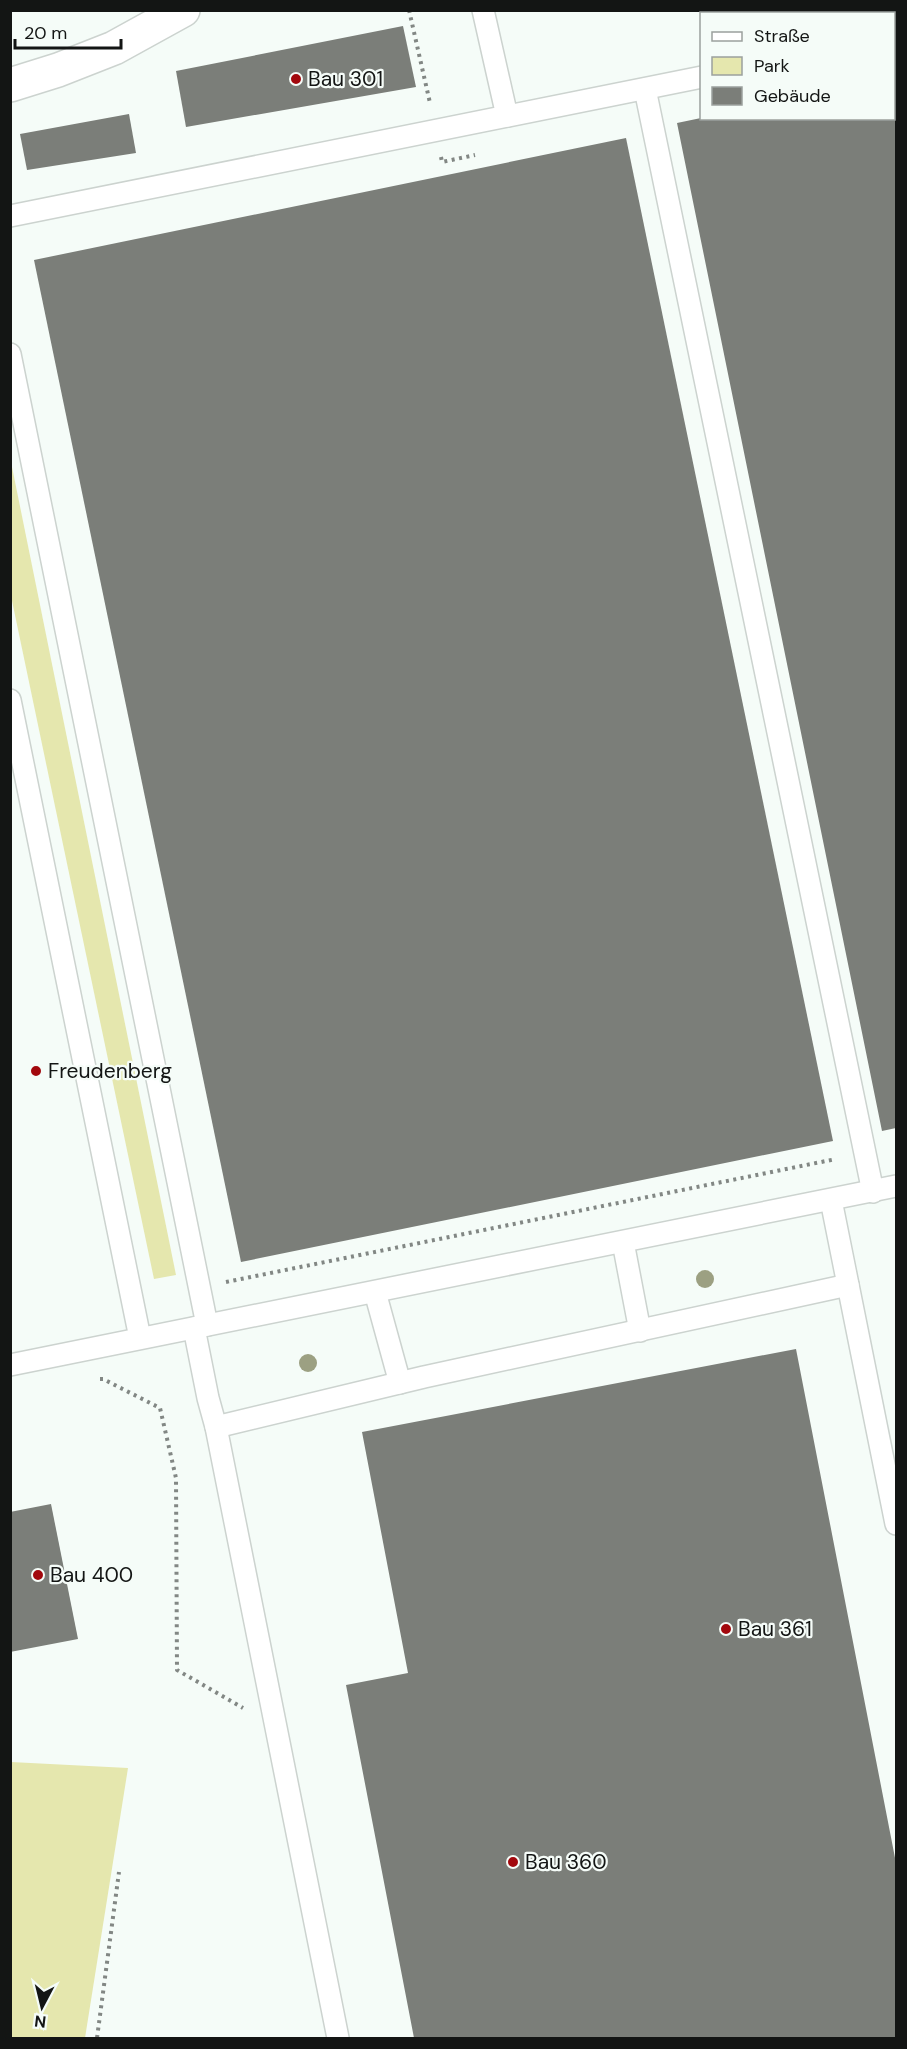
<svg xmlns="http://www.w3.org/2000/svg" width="907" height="2049" viewBox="0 0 907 2049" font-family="'DM Sans',sans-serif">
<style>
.green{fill:#e5e7ae}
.building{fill:#7b7e79}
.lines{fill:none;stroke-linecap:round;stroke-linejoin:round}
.service-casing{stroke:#ccd3cf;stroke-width:24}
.minor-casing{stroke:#ccd3cf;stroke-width:36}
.path{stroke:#828784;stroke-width:4;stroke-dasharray:3 4.5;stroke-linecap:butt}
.service{stroke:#fff;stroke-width:21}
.minor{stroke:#fff;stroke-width:33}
.tree{fill:#9ca082}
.poi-dot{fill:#a2080d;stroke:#f5fcf8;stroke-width:2}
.labels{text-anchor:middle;stroke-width:4.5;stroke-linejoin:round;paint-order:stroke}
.poi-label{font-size:21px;fill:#131514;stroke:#f5fcf8;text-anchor:start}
</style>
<rect width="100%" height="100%" fill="#f5fcf8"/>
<g class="green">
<polygon points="11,462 176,1275 154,1279 11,596"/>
<polygon points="11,1762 128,1768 85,2038 11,2038"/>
</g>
<g class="building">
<polygon points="403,26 416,87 186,127 176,71"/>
<polygon points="896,79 896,1128 882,1131 677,123 701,118 894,118 894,80"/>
<polygon points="129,114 136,153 27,170 20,134"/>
<polygon points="626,138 833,1141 241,1262 34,260"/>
<polygon points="796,1349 896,1863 896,2038 414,2038 346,1685 408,1673 362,1432"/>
<polygon points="51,1504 78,1639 10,1652 10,1512"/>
</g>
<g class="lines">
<defs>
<g id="service">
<polyline points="483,10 507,116"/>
<polyline points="894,39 896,38"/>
<polyline points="645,89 873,1192"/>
<polyline points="10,216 702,77"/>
<polyline points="10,354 207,1325"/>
<polyline points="10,700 140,1338"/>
<polyline points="831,1200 896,1524"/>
<polyline points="623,1242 640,1331"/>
<polyline points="375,1292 400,1383"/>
<polyline points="194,1328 208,1398 216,1427 338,2038"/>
<polyline points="10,1365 896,1186"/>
<polyline points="216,1427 424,1377 848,1285"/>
</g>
<polyline id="minor" points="10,85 58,70 114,48 183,10"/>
</defs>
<use href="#service" class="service-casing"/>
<use href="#minor" class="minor-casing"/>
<g class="path">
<polyline points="409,10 430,103"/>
<polyline points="441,157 442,162 475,155"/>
<polyline points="226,1282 836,1159"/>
<polyline points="100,1379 103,1379 160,1408 176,1478 177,1670 243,1708"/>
<polyline points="97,2038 119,1872"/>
</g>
<use href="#service" class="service"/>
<use href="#minor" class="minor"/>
</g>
<g class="tree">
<circle cx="705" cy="1279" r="9"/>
<circle cx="308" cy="1363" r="9"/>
</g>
<g class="poi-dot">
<circle cx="296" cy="79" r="6"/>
<circle cx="36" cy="1071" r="6"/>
<circle cx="38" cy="1575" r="6"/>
<circle cx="726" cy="1629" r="6"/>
<circle cx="513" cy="1862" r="6"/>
</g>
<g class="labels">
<g class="poi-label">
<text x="308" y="86">Bau 301</text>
<text x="48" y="1078">Freudenberg</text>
<text x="50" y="1582">Bau 400</text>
<text x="738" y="1636">Bau 361</text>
<text x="525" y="1869">Bau 360</text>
</g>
</g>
<rect width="907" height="2049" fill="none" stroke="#131514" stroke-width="24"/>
<rect x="700" y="12" width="195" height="108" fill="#f5fcf8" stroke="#9ba09d" stroke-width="1.5"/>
<rect x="712" y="32" width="30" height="9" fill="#ffffff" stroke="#9ba09d" stroke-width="1.5"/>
<text x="754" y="42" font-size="18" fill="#131514">Straße</text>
<rect x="712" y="57" width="30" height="18" fill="#e5e7ae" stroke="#9ba09d" stroke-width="1.5"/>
<text x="754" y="72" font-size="18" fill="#131514">Park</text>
<rect x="712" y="87" width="30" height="18" fill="#7b7e79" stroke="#9ba09d" stroke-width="1.5"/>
<text x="754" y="102" font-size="18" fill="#131514">Gebäude</text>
<g transform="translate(42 2007) rotate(187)" stroke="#f5fcf8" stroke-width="4.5" paint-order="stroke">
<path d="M0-4.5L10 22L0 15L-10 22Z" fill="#131514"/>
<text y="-9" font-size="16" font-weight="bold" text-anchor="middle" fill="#131514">N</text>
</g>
<path d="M15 39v9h106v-9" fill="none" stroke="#131514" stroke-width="3"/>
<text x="24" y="39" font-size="18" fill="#131514" stroke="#f5fcf8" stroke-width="4.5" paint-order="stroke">20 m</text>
</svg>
